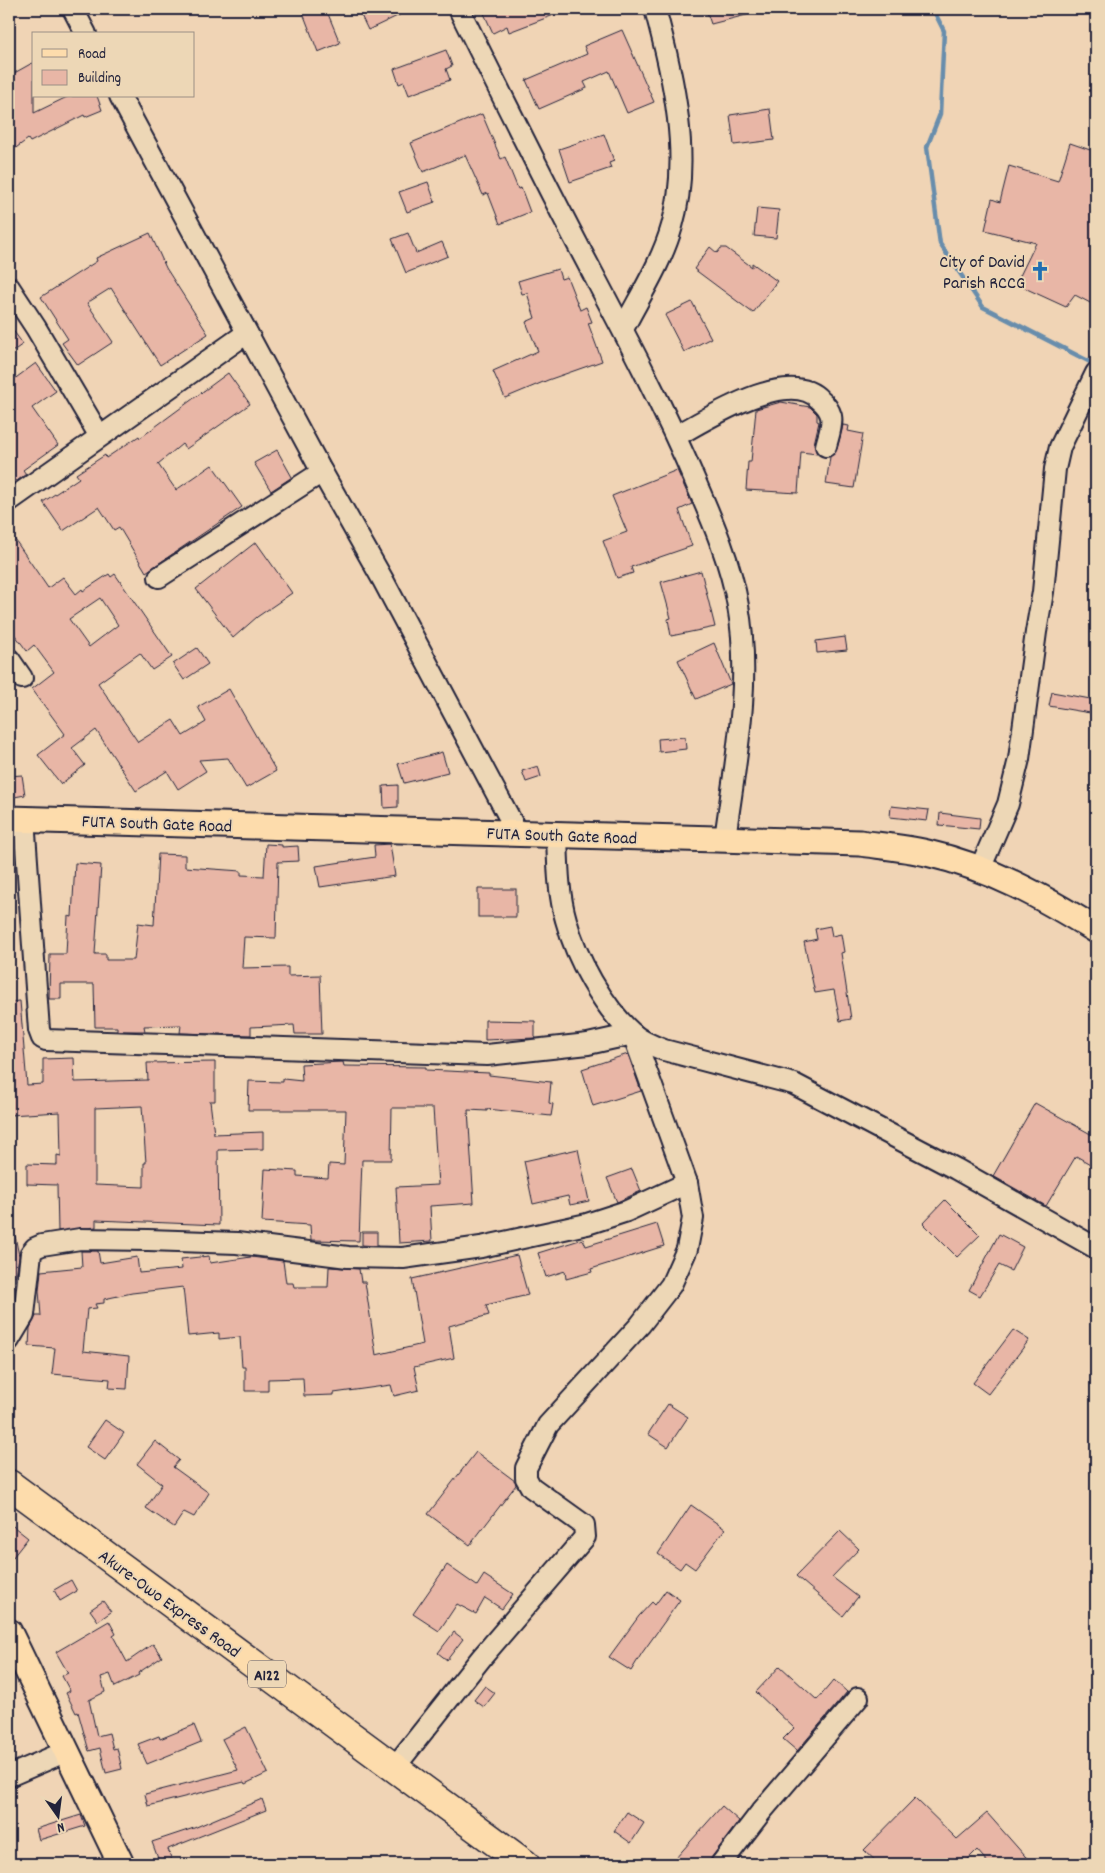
<svg xmlns="http://www.w3.org/2000/svg" width="1105" height="1873" viewBox="0 0 1105 1873" font-family="Dekko,sans-serif">
<style>
.lines{fill:none;stroke-linecap:round;stroke-linejoin:round}
.stream{stroke:#678dac;stroke-width:4.5}
.building{fill:#e8b6a6;stroke:#22223b;fill-rule:evenodd}
.minor-casing{stroke:#22223b;stroke-width:24}
.major-casing{stroke:#22223b;stroke-width:29}
.highway-casing{stroke:#22223b;stroke-width:31}
.minor{stroke:#edd7b6;stroke-width:20}
.major{stroke:#fddcac;stroke-width:25}
.highway{stroke:#fddcac;stroke-width:28}
.labels{text-anchor:middle;stroke-width:4;stroke-linejoin:round;paint-order:stroke}
.shield{fill:#edd7b6;stroke:#5f5860;stroke-width:1}
.shield-label{font-size:16px;font-weight:bold;fill:#22223b}
.poi-label{font-size:18px;fill:#22223b;stroke:#edd7b6;text-anchor:end}
.street-label{font-size:18px;fill:#22223b;stroke:#edd7b6}
</style>
<rect width="100%" height="100%" fill="#f0d4b5"/>
<filter id="ink" filterUnits="userSpaceOnUse"><feTurbulence type="fractalNoise" baseFrequency=".02" numOctaves="2"/><feDisplacementMap in="SourceGraphic" scale="10" xChannelSelector="R" yChannelSelector="G"/><feConvolveMatrix kernelMatrix="1 2 1 2 8 2 1 2 1" color-interpolation-filters="sRGB"/></filter>
<g filter="url(#ink)">
<g class="lines">
<polyline class="stream" points="933,9 944,31 940,114 927,147 940,244 983,307 1096,365"/>
</g>
<g class="building">
<polygon points="314,9 326,9 340,43 318,52 303,13"/>
<polygon points="358,9 412,9 368,30"/>
<polygon points="482,9 567,9 567,10 509,32 507,26 493,33"/>
<polygon points="706,9 753,9 754,13 711,24"/>
<polygon points="622,30 654,102 627,113 609,71 584,82 587,88 539,109 526,80 587,54 584,46"/>
<polygon points="446,50 452,66 446,69 450,80 409,95 404,82 399,84 394,69"/>
<polygon points="34,62 34,113 69,96 97,96 102,110 85,117 84,115 30,142 28,139 9,153 9,76"/>
<polygon points="770,109 774,140 734,145 730,115"/>
<polygon points="482,114 501,159 505,157 518,189 521,188 530,212 500,224 488,193 483,195 465,155 423,172 411,143"/>
<polygon points="604,134 614,161 609,163 611,168 570,182 559,149"/>
<polygon points="1070,143 1096,152 1096,306 1075,295 1066,307 1016,284 1036,243 985,230 992,199 1000,202 1009,166 1058,181"/>
<polygon points="428,182 435,202 407,212 399,192"/>
<polygon points="757,208 779,210 776,238 754,236"/>
<polygon points="150,233 166,268 208,334 160,365 111,288 87,303 113,342 78,365 62,343 68,339 41,297 97,261 96,258"/>
<polygon points="408,233 416,253 442,242 448,256 406,273 392,239"/>
<polygon points="710,247 717,253 721,248 726,248 752,267 752,263 777,281 753,313 694,269"/>
<polygon points="558,269 561,279 567,277 580,310 586,307 592,322 588,323 602,361 548,380 505,398 493,371 538,351 526,322 535,318 527,293 522,294 518,281"/>
<polygon points="692,302 711,338 684,352 665,315"/>
<polygon points="9,325 23,344 9,354"/>
<polygon points="36,363 56,391 32,408 58,445 23,470 26,474 9,487 9,383"/>
<polygon points="228,373 250,404 186,449 182,444 158,464 176,490 212,465 242,507 146,572 119,527 114,530 99,507 63,531 43,502 79,478 76,474 105,455 106,458 139,436 140,438"/>
<polygon points="781,402 810,407 817,414 817,421 819,422 814,444 817,454 801,452 798,493 746,490 748,462 751,462 756,409"/>
<polygon points="843,425 849,426 848,431 863,434 854,488 826,484 830,457 837,449"/>
<polygon points="277,450 292,477 271,491 254,463"/>
<polygon points="677,470 692,504 679,510 692,546 631,567 633,573 617,578 603,541 627,532 612,496"/>
<path d="M9,531L48,588L63,577L76,594L82,589L83,591L109,574L111,577L115,574L172,657L152,670L140,653L98,683L138,742L173,720L183,736L206,722L198,707L229,689L276,771L246,788L228,758L199,760L206,771L178,789L167,771L136,791L96,730L72,748L85,765L61,784L38,755L65,734L32,689L54,672L34,645L27,651L9,627ZM100,598L118,625L89,647L69,619Z"/>
<polygon points="256,542 292,593 257,617 233,638 196,589"/>
<polygon points="701,571 715,627 671,636 668,619 671,618 661,582"/>
<polygon points="845,637 847,650 817,653 816,641"/>
<polygon points="714,643 731,684 696,699 678,660"/>
<polygon points="197,648 208,664 184,680 173,664"/>
<polygon points="1052,692 1096,700 1096,714 1049,706"/>
<polygon points="685,737 686,749 659,752 658,739"/>
<polygon points="442,752 448,772 404,783 398,764"/>
<polygon points="538,766 541,777 526,782 522,771"/>
<polygon points="22,775 25,795 9,798 9,776"/>
<polygon points="398,785 398,807 384,808 383,786"/>
<polygon points="891,806 929,810 927,821 890,817"/>
<polygon points="940,813 980,818 979,829 939,825"/>
<polygon points="266,844 282,845 282,847 298,846 299,861 278,862 276,938 244,937 242,968 288,967 288,976 320,975 322,1034 295,1034 294,1025 251,1027 251,1035 180,1033 181,1025 144,1026 145,1031 117,1031 117,1027 95,1027 94,984 61,984 61,999 49,999 50,954 66,954 68,916 72,917 75,863 101,865 95,954 106,954 106,960 134,960 138,923 154,925 158,854 185,855 185,867 241,871 241,875 264,876"/>
<polygon points="390,844 395,876 320,887 316,866 375,857 374,845"/>
<rect x="478" y="889" width="38" height="28"/>
<polygon points="830,926 832,936 841,934 844,952 841,953 851,1019 840,1021 834,990 815,993 804,942 817,939 815,929"/>
<path d="M20,1001L27,1085L43,1084V1059L74,1058L75,1082L148,1080L147,1063L215,1062V1101H210L214,1134L263,1132V1149L218,1150L219,1225L96,1220V1227L58,1231L57,1185L27,1184V1164L57,1165V1155L61,1156L60,1112L9,1115V1002ZM142,1106L146,1163H144V1187L95,1185V1108Z"/>
<polygon points="485,1020 535,1021 535,1038 485,1040"/>
<polygon points="628,1054 641,1091 593,1106 582,1069"/>
<polygon points="343,1062 344,1066 426,1067 426,1070 489,1073 489,1075 551,1082 549,1103 553,1104 551,1116 487,1109 487,1111 468,1110 474,1203 430,1206 432,1241 399,1243 396,1187 438,1185 433,1108 392,1108 391,1160 362,1160 359,1241 311,1240 310,1225 262,1222 265,1169 297,1171 297,1176 328,1178 329,1164 344,1165 346,1110 248,1110 249,1081 283,1082 283,1079 302,1081 301,1064"/>
<polygon points="1035,1103 1096,1137 1096,1158 1092,1165 1076,1156 1046,1206 993,1176"/>
<polygon points="578,1149 589,1201 570,1205 568,1196 533,1204 524,1161"/>
<polygon points="632,1169 641,1191 617,1202 607,1178"/>
<polygon points="945,1200 980,1235 957,1257 923,1223"/>
<polygon points="657,1224 664,1246 591,1269 592,1272 566,1279 565,1271 546,1277 538,1253 583,1239 586,1246"/>
<polygon points="362,1232 377,1232 377,1246 362,1245"/>
<polygon points="999,1234 1023,1247 1011,1271 999,1265 980,1296 969,1290"/>
<polygon points="15,1236 19,1256 16,1276 9,1278 9,1237"/>
<polygon points="81,1251 98,1251 100,1263 137,1257 139,1273 182,1269 181,1259 209,1256 210,1263 251,1257 283,1261 286,1283 293,1283 294,1287 328,1287 329,1267 359,1269 361,1282 365,1282 376,1355 423,1344 412,1279 517,1255 528,1295 486,1305 489,1315 449,1326 454,1358 414,1367 419,1390 394,1396 391,1385 334,1393 334,1395 304,1396 303,1378 268,1379 268,1391 245,1391 245,1367 242,1367 240,1337 219,1339 219,1333 188,1336 183,1287 132,1293 104,1299 104,1303 95,1304 97,1308 87,1309 83,1351 129,1356 127,1389 109,1388 110,1379 52,1374 55,1348 29,1346 30,1328 36,1316 41,1316 39,1291 41,1271 82,1267"/>
<polygon points="1013,1330 1029,1340 988,1394 973,1383"/>
<polygon points="668,1404 688,1417 668,1447 648,1434"/>
<polygon points="105,1420 124,1433 105,1460 86,1447"/>
<polygon points="155,1441 179,1460 173,1467 209,1493 194,1517 184,1512 174,1527 146,1508 162,1484 137,1464"/>
<polygon points="476,1452 515,1481 516,1485 470,1545 428,1514"/>
<polygon points="691,1505 725,1529 695,1569 685,1562 680,1569 658,1554"/>
<polygon points="9,1523 28,1538 9,1562"/>
<polygon points="840,1531 859,1549 832,1577 858,1597 843,1616 796,1576"/>
<polygon points="447,1565 477,1586 484,1575 513,1594 502,1609 485,1598 476,1614 457,1604 439,1631 413,1614"/>
<polygon points="71,1580 77,1591 60,1601 54,1590"/>
<polygon points="666,1590 680,1600 642,1653 631,1671 609,1657 639,1616 652,1602 655,1605"/>
<polygon points="103,1601 111,1612 98,1621 90,1610"/>
<polygon points="109,1621 116,1634 113,1636 127,1662 153,1644 162,1657 138,1673 139,1675 115,1687 110,1674 101,1677 105,1692 89,1700 97,1736 109,1733 113,1749 117,1748 122,1769 106,1773 100,1748 89,1751 78,1712 76,1713 66,1693 70,1691 62,1676 68,1673 56,1652"/>
<polygon points="454,1632 463,1639 447,1660 438,1653"/>
<polygon points="780,1666 817,1700 834,1680 847,1692 797,1751 783,1739 794,1728 756,1692"/>
<polygon points="485,1686 495,1693 484,1707 474,1700"/>
<polygon points="194,1725 201,1742 147,1764 138,1744 159,1736 160,1739"/>
<polygon points="246,1727 268,1773 245,1784 244,1782 148,1806 145,1794 238,1770 222,1739"/>
<polygon points="915,1798 957,1839 987,1813 1032,1864 989,1864 977,1850 963,1864 879,1864 864,1850"/>
<polygon points="262,1799 266,1810 168,1849 173,1864 160,1864 152,1842 194,1828"/>
<polygon points="722,1806 739,1821 712,1857 709,1864 682,1864 675,1859"/>
<polygon points="627,1812 644,1823 631,1843 614,1831"/>
<polygon points="81,1815 85,1826 39,1840 36,1829"/>
</g>
<g class="lines">
<defs>
<g id="minor">
<polyline points="73,9 86,34"/>
<path d="M459,9C502,96 545,183 591,270C628,340 665,410 696,483C713,522 731,564 738,606C752,683 735,763 725,839"/>
<polyline points="120,96 322,472 383,580 518,834"/>
<polyline points="9,287 36,328 99,435"/>
<path d="M623,329C640,296 662,262 672,226C692,158 673,75 655,9"/>
<path d="M676,436C707,419 789,366 820,400C825,404 829,409 831,416C833,425 828,437 826,446"/>
<polyline points="9,501 247,333"/>
<polyline points="159,577 322,472"/>
<polyline points="9,659 22,678"/>
<polyline points="24,819 39,1030 42,1038 46,1040 487,1055 588,1044 633,1034"/>
<path d="M557,835C558,863 558,893 566,920C576,958 603,1007 633,1034C642,1042 653,1046 664,1050L794,1084L956,1169L1096,1248"/>
<polyline points="980,869 1008,804 1019,759 1036,632 1043,592 1055,469 1060,447 1096,373"/>
<polyline points="9,1340 24,1315 31,1253 35,1248 42,1245 80,1239 148,1240 237,1243 348,1257 403,1258 481,1247 587,1224 627,1211 687,1183"/>
<polyline points="394,1768 482,1657 585,1537 584,1525 531,1487 526,1478 526,1468 548,1425 640,1325 671,1285 687,1249 693,1218 687,1183 633,1034"/>
<polyline points="9,1776 67,1751"/>
<polyline points="721,1864 761,1812 858,1698"/>
</g>
<g id="major">
<path d="M9,819L860,843C882,846 905,848 927,853C989,867 1043,897 1096,930"/>
<polyline points="9,1632 121,1864"/>
</g>
<polyline id="highway" points="9,1484 525,1864"/>
</defs>
<use href="#minor" class="minor-casing"/>
<use href="#major" class="major-casing"/>
<use href="#highway" class="highway-casing"/>
<use href="#minor" class="minor"/>
<use href="#major" class="major"/>
<use href="#highway" class="highway"/>
</g>
</g>
<defs>
<symbol id="church-bare" viewBox="-9 -9 18 18"><path d="M-1.2-6h2.4v3.5h3.3v2.4h-3.3V6h-2.4V-.1h-3.3v-2.4h3.3Z" fill="#1f6fb2" stroke="#edd7b6" stroke-width="2.5" paint-order="stroke"/></symbol>
</defs>
<g fill-rule="evenodd">
<use href="#church-bare" x="1026" y="257" width="28" height="28"/>
</g>
<g class="labels">
<rect class="shield" x="248" y="1660.5" width="38" height="27" rx="4"/>
<g class="shield-label">
<text x="267" y="1680">A122</text>
</g>
<g class="poi-label">
<text x="1025" y="267">City of David<tspan x="1025" dy="21">Parish RCCG</tspan></text>
</g>
<g class="street-label">
<text transform="translate(157 823) rotate(2)" y="6">FUTA South Gate Road</text>
<text transform="translate(562 835) rotate(2)" y="6">FUTA South Gate Road</text>
<text transform="translate(170 1603) rotate(36)" y="6">Akure-Owo Express Road</text>
</g>
</g>
<rect width="1105" height="1873" fill="none" stroke="#edd7b6" stroke-width="30"/>
<rect x="15" y="15" width="1075" height="1843" fill="none" stroke="#22223b" stroke-width="2" filter="url(#ink)"/>
<rect x="32" y="32" width="162" height="65" fill="#edd7b6" stroke="#9c8f85"/>
<rect x="42" y="49" width="25" height="8" fill="#fddcac" stroke="#9c8f85"/>
<text x="78" y="58" font-size="15" fill="#22223b">Road</text>
<rect x="42" y="70" width="25" height="15" fill="#e8b6a6" stroke="#9c8f85"/>
<text x="78" y="82" font-size="15" fill="#22223b">Building</text>
<g transform="translate(58 1816) rotate(166)" stroke="#edd7b6" stroke-width="4" paint-order="stroke">
<path d="M0-4L9 19L0 12L-9 19Z" fill="#22223b"/>
<text y="-8" font-size="14" font-weight="bold" text-anchor="middle" fill="#22223b">N</text>
</g>
</svg>
